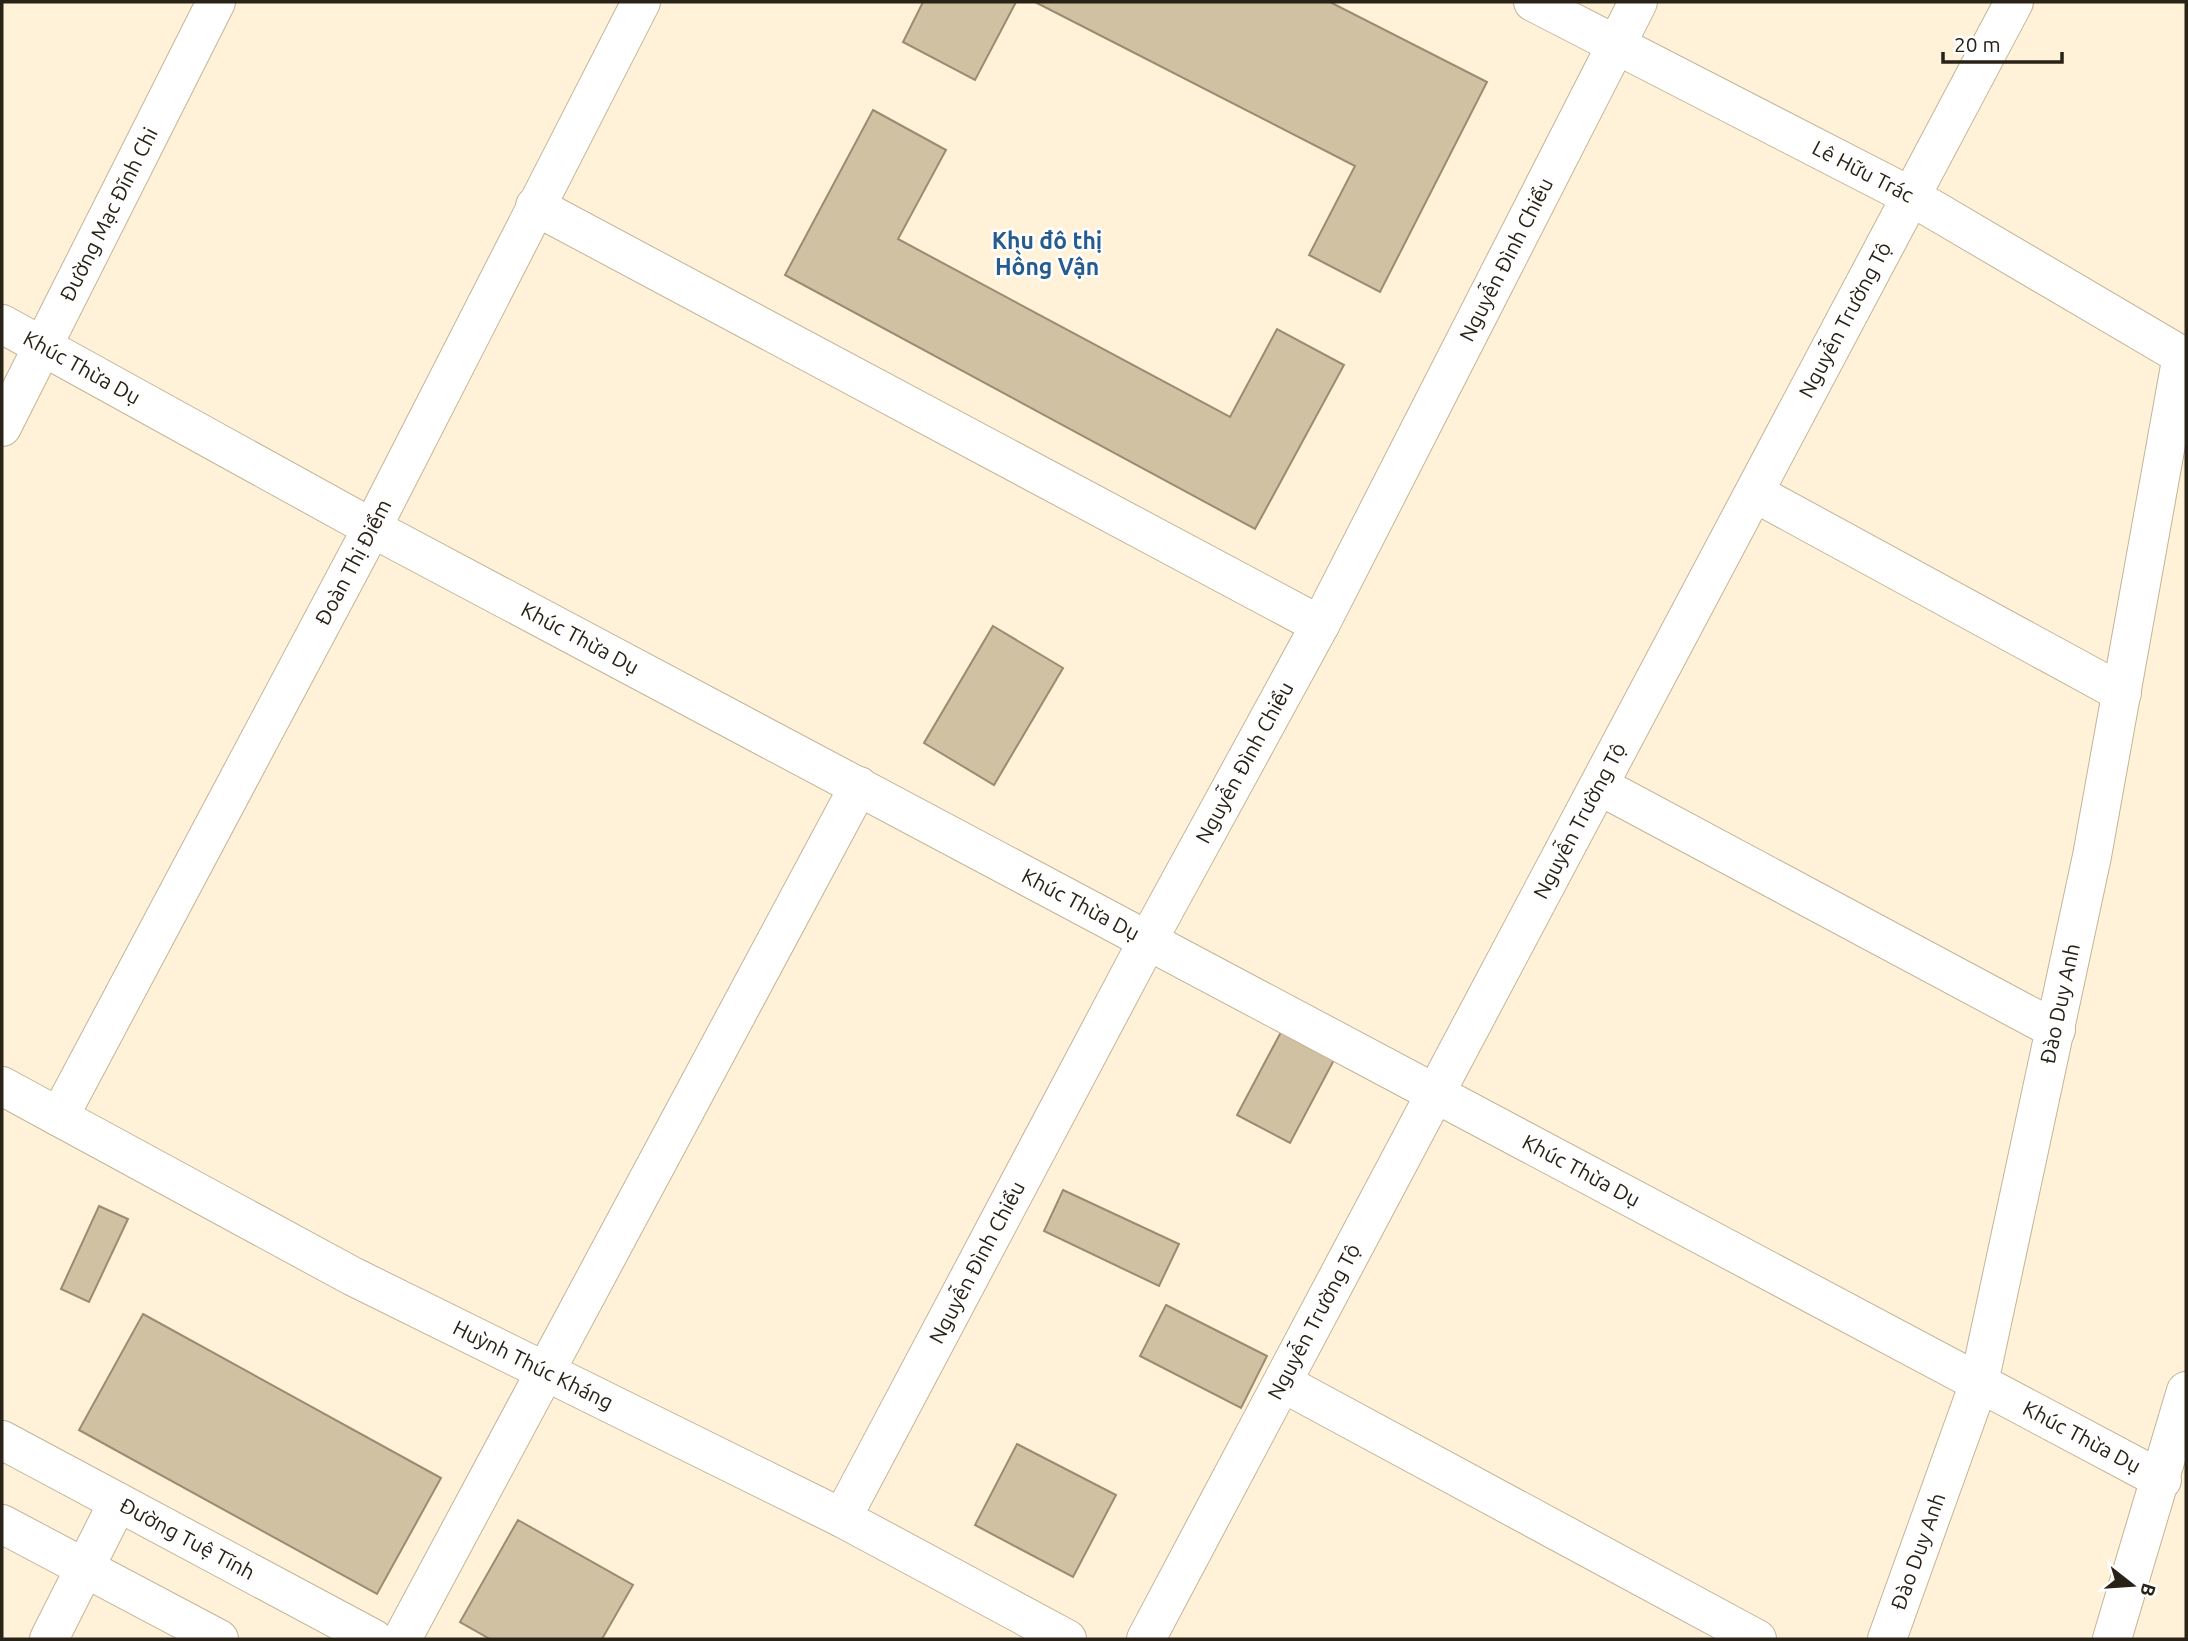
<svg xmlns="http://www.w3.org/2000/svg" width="2188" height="1641" viewBox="0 0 2188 1641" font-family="Ubuntu,sans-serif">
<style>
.building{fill:#d1c1a3;stroke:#9b8c6f;stroke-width:2}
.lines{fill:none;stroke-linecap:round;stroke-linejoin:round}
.street-casing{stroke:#c4b497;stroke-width:40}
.street{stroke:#fff;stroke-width:38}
.labels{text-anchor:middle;stroke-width:5;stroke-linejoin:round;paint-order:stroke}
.street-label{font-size:21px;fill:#292217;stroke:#fff}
.neighbourhood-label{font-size:23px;font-weight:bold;fill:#255b8d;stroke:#fff}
</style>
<rect width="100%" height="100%" fill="#fff2d9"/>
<g class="building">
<polygon points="923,2 1016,2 975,80 903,42"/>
<polygon points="1035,2 1330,2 1487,82 1380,292 1309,255 1355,166"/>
<polygon points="873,110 946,150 898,239 1230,417 1277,329 1344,365 1255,529 785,275"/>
<polygon points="993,626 1063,668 994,785 924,743"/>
<polygon points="1281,1032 1334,1060 1290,1143 1237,1115"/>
<polygon points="1063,1190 1179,1244 1159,1286 1044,1231"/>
<polygon points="99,1206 128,1219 89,1302 61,1289"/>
<polygon points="1166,1305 1267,1356 1241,1408 1140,1356"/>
<polygon points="143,1314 441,1478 377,1594 79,1430"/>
<polygon points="1017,1444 1116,1495 1073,1577 975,1525"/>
<polygon points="518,1520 633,1585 602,1639 490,1639 460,1622"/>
</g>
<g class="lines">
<defs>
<g id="street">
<path id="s1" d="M1533,2L1912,197L2186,358"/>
<polyline points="535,206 1320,625"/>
<path id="s2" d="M2,324L372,528L2162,1480"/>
<path id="s3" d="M2,427L216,2"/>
<polyline points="1755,493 2122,693"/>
<polyline points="1600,786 2056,1030"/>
<path id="s4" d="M2,1086L352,1276L842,1518L1067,1639"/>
<path id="s5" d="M59,1117L372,528L641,2"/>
<polyline points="1283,1383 1757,1639"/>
<path id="s6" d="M2,1440L374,1639"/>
<path id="s7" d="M842,1518L1148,940L1320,625L1638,2"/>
<polyline points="2,1524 219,1639"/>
<polyline points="49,1639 118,1502"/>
<polyline points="402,1639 859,786"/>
<path id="s8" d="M1146,1639L2014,2"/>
<path id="s9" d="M1887,1639L1979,1383L2092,856L2182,355"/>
<polyline points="2112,1639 2186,1391"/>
</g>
</defs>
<use href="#street" class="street-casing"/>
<use href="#street" class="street"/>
</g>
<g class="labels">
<g class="street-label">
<text dy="7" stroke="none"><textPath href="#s1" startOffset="371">Lê Hữu Trác</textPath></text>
<text dy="7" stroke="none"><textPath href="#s3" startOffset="238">Đường Mạc Đĩnh Chi</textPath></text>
<text dy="7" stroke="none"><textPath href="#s7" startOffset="1423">Nguyễn Đình Chiểu</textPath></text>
<text dy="7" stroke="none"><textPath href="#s8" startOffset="1493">Nguyễn Trường Tộ</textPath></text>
<text dy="7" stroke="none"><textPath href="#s2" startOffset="91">Khúc Thừa Dụ</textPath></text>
<text dy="7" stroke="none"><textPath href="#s5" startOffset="628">Đoàn Thị Điểm</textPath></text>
<text dy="7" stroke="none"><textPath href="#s2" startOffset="658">Khúc Thừa Dụ</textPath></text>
<text dy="7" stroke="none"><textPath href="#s7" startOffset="856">Nguyễn Đình Chiểu</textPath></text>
<text dy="7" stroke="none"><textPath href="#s8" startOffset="926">Nguyễn Trường Tộ</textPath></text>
<text dy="7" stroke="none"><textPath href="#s2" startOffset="1225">Khúc Thừa Dụ</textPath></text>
<text dy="7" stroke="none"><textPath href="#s9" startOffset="660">Đào Duy Anh</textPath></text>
<text dy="7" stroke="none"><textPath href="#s2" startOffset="1792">Khúc Thừa Dụ</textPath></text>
<text dy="7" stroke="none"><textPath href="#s7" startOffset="289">Nguyễn Đình Chiểu</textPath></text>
<text dy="7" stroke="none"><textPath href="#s8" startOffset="359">Nguyễn Trường Tộ</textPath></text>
<text dy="7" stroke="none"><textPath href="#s4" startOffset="600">Huỳnh Thúc Kháng</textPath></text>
<text dy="7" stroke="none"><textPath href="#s2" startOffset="2359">Khúc Thừa Dụ</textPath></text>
<text dy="7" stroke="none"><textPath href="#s6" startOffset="210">Đường Tuệ Tĩnh</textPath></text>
<text dy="7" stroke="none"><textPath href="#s9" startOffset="93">Đào Duy Anh</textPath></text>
</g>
<g class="neighbourhood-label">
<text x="1047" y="249">Khu đô thị<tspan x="1047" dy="26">Hồng Vận</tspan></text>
</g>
</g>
<rect width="2188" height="1641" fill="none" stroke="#292217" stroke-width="7"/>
<g transform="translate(2132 1585) rotate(107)" stroke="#ffffff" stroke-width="5" paint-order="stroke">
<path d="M0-5L12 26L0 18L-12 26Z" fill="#292217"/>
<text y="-10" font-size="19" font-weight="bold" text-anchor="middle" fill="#292217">B</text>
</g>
<path d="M1943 52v10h119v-10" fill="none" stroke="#292217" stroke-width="3.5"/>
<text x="1954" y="52" font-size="21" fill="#292217" stroke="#ffffff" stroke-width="5" paint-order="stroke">20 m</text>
</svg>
